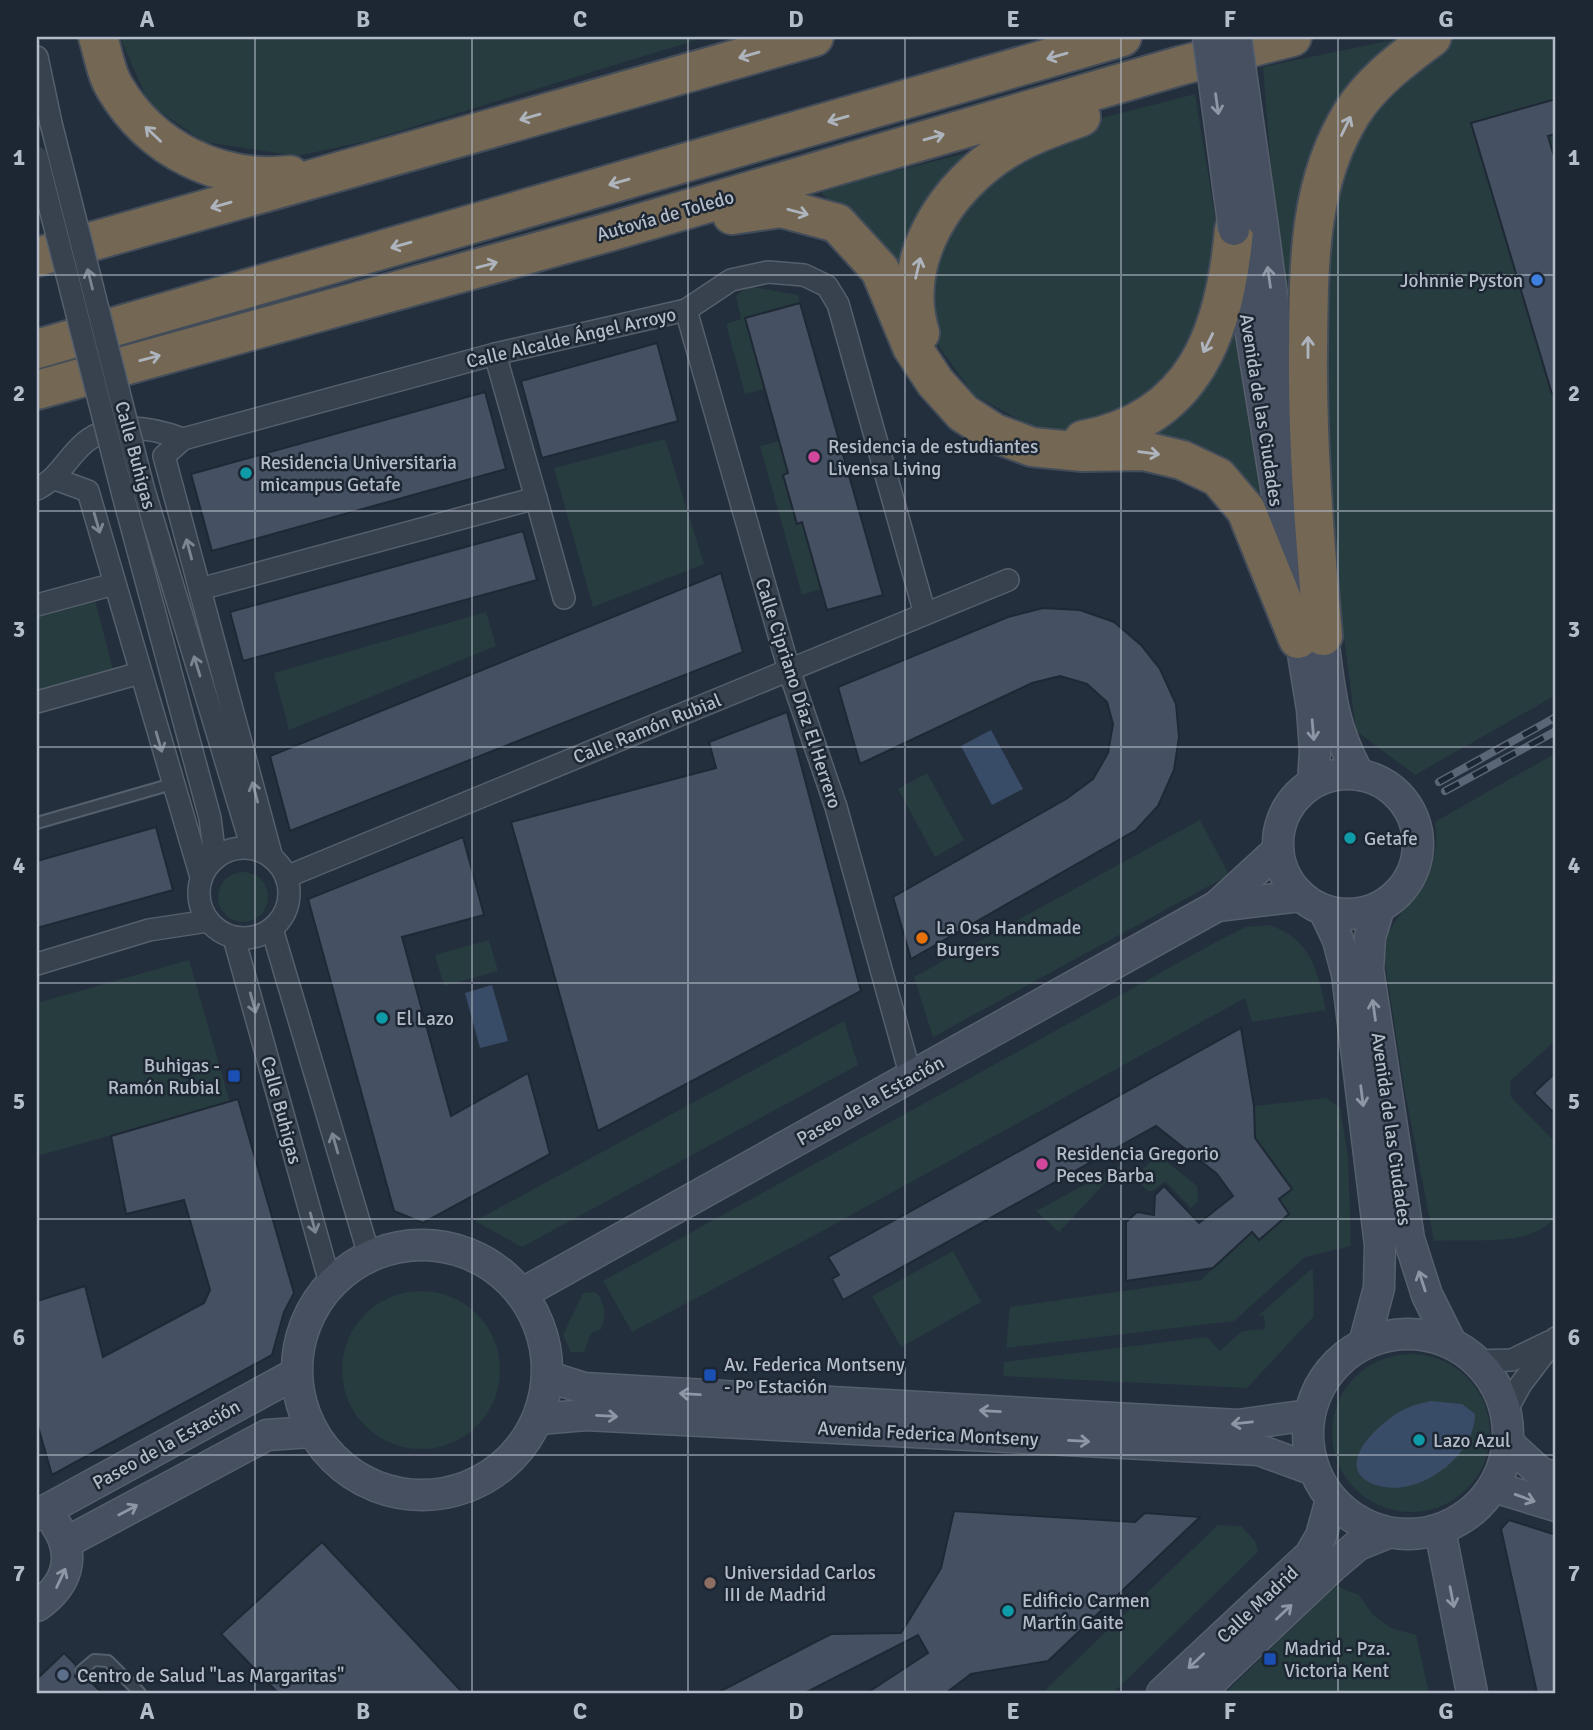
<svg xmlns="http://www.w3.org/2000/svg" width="1593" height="1730" viewBox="0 0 1593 1730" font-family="Signika,sans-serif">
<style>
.green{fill:#263c3f}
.water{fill:#394c67}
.building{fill:#455162;stroke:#1f2835;stroke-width:2}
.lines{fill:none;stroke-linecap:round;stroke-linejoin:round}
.lane-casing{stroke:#565f6c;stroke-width:14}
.street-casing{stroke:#565f6c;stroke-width:24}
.secondary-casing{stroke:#565f6c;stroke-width:33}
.highway-casing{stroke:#434c59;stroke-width:42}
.lane{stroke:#38414e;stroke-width:10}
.street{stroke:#38414e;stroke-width:21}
.secondary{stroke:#465061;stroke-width:30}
.highway{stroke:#746855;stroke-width:38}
.rail-casing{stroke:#5a6575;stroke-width:8}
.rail{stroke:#1d2633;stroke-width:5;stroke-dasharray:16;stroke-linecap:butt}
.street-bridge-casing{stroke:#565f6c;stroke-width:24;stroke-linecap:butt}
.secondary-bridge-casing{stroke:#565f6c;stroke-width:33;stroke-linecap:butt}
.street-bridge{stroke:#38414e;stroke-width:21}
.secondary-bridge{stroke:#465061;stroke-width:30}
.oneway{stroke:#aeb4bd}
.oneway2{stroke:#8e96a5}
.oneway3{stroke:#7c8592}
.grid{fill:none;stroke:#b4bcc9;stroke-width:2;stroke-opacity:0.55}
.shop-dot{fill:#3f7fe0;stroke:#1d2633;stroke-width:2.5}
.hotel-dot{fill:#d1479c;stroke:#1d2633;stroke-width:2.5}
.culture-dot{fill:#0f9aa8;stroke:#1d2633;stroke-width:2.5}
.food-dot{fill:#e8710a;stroke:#1d2633;stroke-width:2.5}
.transit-dot{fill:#1a4fb4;stroke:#1d2633;stroke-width:2.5}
.education-dot{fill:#8d6e63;stroke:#1d2633;stroke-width:2.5}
.service-dot{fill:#5c6f8a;stroke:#1d2633;stroke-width:2.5}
.labels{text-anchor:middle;stroke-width:5;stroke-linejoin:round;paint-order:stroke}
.street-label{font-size:19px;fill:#b4bcc9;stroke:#1d2633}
.poi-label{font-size:19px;fill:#b4bcc9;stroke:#1d2633;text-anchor:start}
.neatline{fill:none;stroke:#b4bcc9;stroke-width:2.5}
.grid-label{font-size:23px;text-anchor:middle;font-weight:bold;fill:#b4bcc9}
</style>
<rect width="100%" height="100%" fill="#242f3e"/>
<g class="green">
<polygon points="120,37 706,37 367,141 297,156 204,142 149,104"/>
<polygon points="1407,37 1556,37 1556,695 1415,775 1356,731 1333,550 1279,270 1263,67"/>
<polygon points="1195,94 1263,510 1201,448 1038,430 974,395 940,348 882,246 819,191"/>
<polygon points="748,286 798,295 800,303 745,319 764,389 745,394 726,324 741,319 736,296"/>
<polygon points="665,439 704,564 593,607 554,468"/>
<polygon points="779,441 788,473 783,475 796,524 803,522 821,589 802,595 760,446"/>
<polygon points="94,596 113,670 37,692 37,612"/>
<polygon points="486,612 496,646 289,730 274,673"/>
<path d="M1556,753V1040L1510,1081L1511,1097L1556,1143V1216C1532,1249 1470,1238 1434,1241L1405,1092L1383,950L1385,939C1407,896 1444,877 1435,822Z"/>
<polygon points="927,773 964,840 935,857 898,789"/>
<polygon points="1200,820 1229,875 933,1037 914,977"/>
<circle cx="243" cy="897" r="25"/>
<path d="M1268,925C1310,936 1318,972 1326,1010L1252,1022L1245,998L815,1235L632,1332L603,1281L1216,942L1246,927Z"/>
<polygon points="489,940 498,971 444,986 435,955"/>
<polygon points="189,960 230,1102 37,1156 37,1003"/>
<polygon points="844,1021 858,1065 522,1247 475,1221"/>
<polygon points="1327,1098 1340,1108 1348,1157 1351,1246 1305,1257 1234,1321 1006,1348 1010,1307 1201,1280 1252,1232 1259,1239 1289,1214 1279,1199 1255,1138 1254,1106"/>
<polygon points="1158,1155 1197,1186 1198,1201 1191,1208 1165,1181 1153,1191 1148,1191 1134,1178"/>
<polygon points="1123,1164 1059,1232 1036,1211"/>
<polygon points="953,1251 981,1302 901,1347 872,1296"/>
<polygon points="1310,1270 1313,1270 1314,1316 1247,1388 1003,1376 1004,1362 1207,1337 1220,1351 1242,1331 1265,1329 1264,1315 1258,1316"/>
<circle cx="421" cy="1370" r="79"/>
<path d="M593,1292L598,1294C605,1308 607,1314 601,1329L591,1333L584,1352H571L563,1335L583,1293Z"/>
<circle cx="1411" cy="1433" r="79"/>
<polygon points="1218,1525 1241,1526 1255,1541 1258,1552 1113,1693 1042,1693"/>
<polygon points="1336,1586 1359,1595 1373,1615 1391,1628 1416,1635 1429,1693 1225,1693"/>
</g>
<g class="water">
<polygon points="991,730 1023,789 992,805 961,746"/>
<polygon points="492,985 508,1041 480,1048 465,993"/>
<path d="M1431,1401L1462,1404L1475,1414C1475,1458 1415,1501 1373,1484C1330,1466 1383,1419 1405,1409C1413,1405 1422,1403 1431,1401Z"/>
</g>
<g class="building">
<polygon points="1556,99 1556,134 1548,136 1556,163 1556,393 1552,394 1471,123"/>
<polygon points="800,303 883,595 827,610 802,522 797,524 783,475 788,473 745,318"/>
<polygon points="657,343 678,421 542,458 521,381"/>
<polygon points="485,392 506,469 212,551 191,474"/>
<polygon points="523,531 537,580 243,661 230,612"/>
<polygon points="721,573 743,652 290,831 270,756"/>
<polygon points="1043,608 1080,610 1114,622 1141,645 1160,669 1176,704 1179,737 1174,770 1158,806 1136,830 911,959 893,897 1066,799 1093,779 1108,753 1113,724 1107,702 1087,684 1060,676 1032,683 860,764 838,687 1008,617"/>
<polygon points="787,712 861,991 598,1131 511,822 716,768 709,742"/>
<polygon points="156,827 173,890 37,928 37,861"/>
<polygon points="463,837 484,915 402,937 451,1116 528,1073 550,1154 423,1223 394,1211 308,899"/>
<polygon points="1241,1028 1254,1106 1255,1138 1292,1189 1279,1199 1289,1214 1259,1240 1252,1232 1213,1268 1126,1281 1126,1222 1137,1212 1154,1215 1155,1195 1164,1186 1199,1223 1233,1196 1217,1174 1156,1126 843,1300 832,1279 839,1275 828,1257"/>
<polygon points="1556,1072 1556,1115 1534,1093"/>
<polygon points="238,1099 294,1293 284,1312 272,1355 52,1475 37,1423 37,1301 85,1286 103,1357 204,1303 210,1290 184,1200 126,1214 111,1136"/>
<polygon points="954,1511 1135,1522 1145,1513 1200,1517 1048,1661 971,1674 946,1693 867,1693 928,1653 918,1635 805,1693 717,1693 831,1634 901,1633 941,1568"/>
<polygon points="1509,1520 1556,1535 1556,1693 1537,1693 1501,1529"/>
<polygon points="322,1542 463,1693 278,1693 221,1634"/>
<polygon points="64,1653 76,1665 75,1677 86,1677 102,1693 37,1693 37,1679"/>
</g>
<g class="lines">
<defs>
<g id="lane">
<polyline points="37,823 172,784"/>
<polyline points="81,1671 94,1660 108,1661 140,1693"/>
</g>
<g id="street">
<polyline points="37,57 51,123"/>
<polyline points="686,310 789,670 836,807 911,1077"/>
<polyline points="183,439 164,456 272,858"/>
<polyline points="55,479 88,491 201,877"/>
<polyline points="143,487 252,848"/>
<path d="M37,489C57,479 64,463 80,447C107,419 151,427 183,439L495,354L686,310L731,280L768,272L804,275L827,286L838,304L925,614"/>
<polyline points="123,495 210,818 215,858"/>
<polyline points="536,498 564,598"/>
<polyline points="200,589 536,498 495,354"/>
<polyline points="37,605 114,584"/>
<polyline points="37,702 140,673"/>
<circle cx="244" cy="893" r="45"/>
<polyline points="286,877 1008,580"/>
<polyline points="272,929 369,1255"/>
<polyline points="234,938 330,1283"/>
<polyline points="37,964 149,930 208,921"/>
<polyline points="1476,1361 1512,1360 1549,1342"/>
<polyline points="1506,1411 1521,1384 1556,1338"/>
</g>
<g id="secondary">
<polyline points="1262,221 1296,475"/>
<polyline points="1238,254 1312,709 1315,750 1313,783"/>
<path d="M1320,617C1330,679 1327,717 1359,775"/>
<circle cx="1348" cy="844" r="70"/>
<polyline points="1217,906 1301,896"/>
<polyline points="1379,908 1370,937 1368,969 1409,1239 1427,1295 1451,1343"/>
<polyline points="1324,910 1338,940 1347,974 1380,1245 1379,1288 1364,1344"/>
<circle cx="422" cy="1370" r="125"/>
<polyline points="523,1293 1217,906 1278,850"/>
<circle cx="1408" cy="1434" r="100"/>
<polyline points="549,1377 584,1388 1238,1425 1309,1415"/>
<polyline points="539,1419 586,1415 1259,1450 1314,1470"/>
<polyline points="1508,1443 1542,1474 1556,1476"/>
<polyline points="1494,1487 1556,1506"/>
<polyline points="37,1515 295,1374"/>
<polyline points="1440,1530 1472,1693"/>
<polyline points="67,1542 267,1435 311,1432"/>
<path d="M37,1606C67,1585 77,1556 56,1525"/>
<polyline points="1162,1693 1310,1555 1321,1536 1331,1500"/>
<polyline points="1199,1693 1332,1567 1358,1545 1388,1533"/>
</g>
<g id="highway">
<path d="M98,37C103,53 106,74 115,88C151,149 219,183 290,175"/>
<polyline points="732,215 781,208 837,223 880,270 912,347 935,382 963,413 994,433 1032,447 1083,452 1144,451 1182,460 1218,477 1246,510 1298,639"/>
<polyline points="37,257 814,37"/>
<path d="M920,333C898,260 946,186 1007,149C1030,135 1056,126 1081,117"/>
<polyline points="37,349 1122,37"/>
<polyline points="37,390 609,232 1183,65 1292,37"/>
<path d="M1083,440C1195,419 1225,332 1234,230"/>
<path d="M1323,636C1315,540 1307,446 1308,350C1309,268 1307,185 1352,113C1372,81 1403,59 1432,37"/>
</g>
</defs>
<use href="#lane" class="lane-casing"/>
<use href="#street" class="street-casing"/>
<use href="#secondary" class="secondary-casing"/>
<use href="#highway" class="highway-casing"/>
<use href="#lane" class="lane"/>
<use href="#street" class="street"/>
<use href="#secondary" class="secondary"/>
<use href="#highway" class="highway"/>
<defs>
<g id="rail">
<polyline points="1439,782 1556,717"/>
<polyline points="1445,791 1556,731"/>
</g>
</defs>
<use href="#rail" class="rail-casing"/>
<use href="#rail" class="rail"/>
<defs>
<g id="street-bridge">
<polyline points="51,123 143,487"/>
<polyline points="37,157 123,495"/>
</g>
<g id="secondary-bridge">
<polyline points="1208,37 1234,230"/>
<polyline points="1236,37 1262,221"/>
</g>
</defs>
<use href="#street-bridge" class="street-bridge-casing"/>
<use href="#secondary-bridge" class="secondary-bridge-casing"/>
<use href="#street-bridge" class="street-bridge"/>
<use href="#secondary-bridge" class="secondary-bridge"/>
</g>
<defs><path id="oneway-shaft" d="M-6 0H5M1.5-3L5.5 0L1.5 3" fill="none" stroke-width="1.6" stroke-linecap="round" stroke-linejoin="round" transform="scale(1.75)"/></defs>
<g class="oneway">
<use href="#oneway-shaft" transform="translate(749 55) rotate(164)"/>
<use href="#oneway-shaft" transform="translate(1057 56) rotate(164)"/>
<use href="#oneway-shaft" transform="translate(530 117) rotate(164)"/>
<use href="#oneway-shaft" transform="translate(838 119) rotate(164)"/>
<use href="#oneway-shaft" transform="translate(1346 126) rotate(-64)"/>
<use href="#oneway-shaft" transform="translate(153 134) rotate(-136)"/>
<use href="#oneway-shaft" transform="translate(934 137) rotate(-16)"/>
<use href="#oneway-shaft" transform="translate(619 182) rotate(164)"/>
<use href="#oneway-shaft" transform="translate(221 205) rotate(164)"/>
<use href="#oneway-shaft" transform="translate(798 212) rotate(15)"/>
<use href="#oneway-shaft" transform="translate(401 245) rotate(164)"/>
<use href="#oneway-shaft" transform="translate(487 265) rotate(-15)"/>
<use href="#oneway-shaft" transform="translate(918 268) rotate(-77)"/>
<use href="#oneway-shaft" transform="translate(1208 343) rotate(116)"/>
<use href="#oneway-shaft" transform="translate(1308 347) rotate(-90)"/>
<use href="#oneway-shaft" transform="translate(150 358) rotate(-15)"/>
<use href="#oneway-shaft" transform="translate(1149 453) rotate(8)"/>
</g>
<g class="oneway2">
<use href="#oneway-shaft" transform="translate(1217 104) rotate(82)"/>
<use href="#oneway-shaft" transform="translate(1269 277) rotate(-98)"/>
<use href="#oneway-shaft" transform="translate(1313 730) rotate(85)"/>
<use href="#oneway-shaft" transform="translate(1374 1010) rotate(-98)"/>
<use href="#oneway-shaft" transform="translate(1362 1096) rotate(83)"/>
<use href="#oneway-shaft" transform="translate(1422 1281) rotate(-108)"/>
<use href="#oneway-shaft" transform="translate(690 1394) rotate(-177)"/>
<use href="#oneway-shaft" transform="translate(990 1411) rotate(-177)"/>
<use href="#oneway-shaft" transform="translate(607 1416) rotate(3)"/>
<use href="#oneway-shaft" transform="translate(1242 1423) rotate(174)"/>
<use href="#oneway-shaft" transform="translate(1079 1441) rotate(3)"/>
<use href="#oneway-shaft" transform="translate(1525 1498) rotate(20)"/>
<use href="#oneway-shaft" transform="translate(128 1510) rotate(-28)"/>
<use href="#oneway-shaft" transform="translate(61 1578) rotate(-65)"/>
<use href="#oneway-shaft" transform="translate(1452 1597) rotate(79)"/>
<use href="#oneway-shaft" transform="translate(1284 1612) rotate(-43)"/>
<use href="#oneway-shaft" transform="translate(1196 1661) rotate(137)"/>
</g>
<g class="oneway3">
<use href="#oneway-shaft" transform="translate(90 279) rotate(-104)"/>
<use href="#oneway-shaft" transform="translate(97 523) rotate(74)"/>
<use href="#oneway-shaft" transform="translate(189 549) rotate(-105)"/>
<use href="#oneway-shaft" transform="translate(197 666) rotate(-107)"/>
<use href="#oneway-shaft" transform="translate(159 742) rotate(74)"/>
<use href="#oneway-shaft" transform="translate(255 792) rotate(-105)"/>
<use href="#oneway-shaft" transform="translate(253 1003) rotate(75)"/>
<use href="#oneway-shaft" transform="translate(335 1143) rotate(-106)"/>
<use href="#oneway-shaft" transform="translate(313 1223) rotate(75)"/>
</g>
<path class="grid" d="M255,37V1693M472,37V1693M688,37V1693M905,37V1693M1121,37V1693M1338,37V1693M37,275H1556M37,511H1556M37,747H1556M37,983H1556M37,1219H1556M37,1455H1556"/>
<circle class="shop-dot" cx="1537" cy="280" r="7"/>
<g class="hotel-dot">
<circle cx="814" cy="457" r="7"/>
<circle cx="1042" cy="1164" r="7"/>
</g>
<g class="culture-dot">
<circle cx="246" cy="473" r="7"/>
<circle cx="1350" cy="838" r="7"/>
<circle cx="382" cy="1018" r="7"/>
<circle cx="1419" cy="1440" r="7"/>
<circle cx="1008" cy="1611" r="7"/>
</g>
<circle class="food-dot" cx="922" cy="938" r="7"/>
<g class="transit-dot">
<rect x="227" y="1069" width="14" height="14" rx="3.5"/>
<rect x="703" y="1368" width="14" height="14" rx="3.5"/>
<rect x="1263" y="1652" width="14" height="14" rx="3.5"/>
</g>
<circle class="education-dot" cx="710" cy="1583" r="7"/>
<circle class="service-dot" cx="63" cy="1675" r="7"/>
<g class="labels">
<g class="street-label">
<text transform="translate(665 215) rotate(-16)" y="7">Autovía de Toledo</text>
<text transform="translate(571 337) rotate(-13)" y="7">Calle Alcalde Ángel Arroyo</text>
<text transform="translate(1262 410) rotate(81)" y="7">Avenida de las Ciudades</text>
<text transform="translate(136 455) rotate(75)" y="7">Calle Buhigas</text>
<text transform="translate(799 693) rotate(72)" y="7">Calle Cipriano Díaz El Herrero</text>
<text transform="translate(647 728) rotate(-22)" y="7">Calle Ramón Rubial</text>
<text transform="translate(870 1100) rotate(-29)" y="7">Paseo de la Estación</text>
<text transform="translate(282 1110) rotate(75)" y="7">Calle Buhigas</text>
<text transform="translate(1392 1129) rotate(82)" y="7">Avenida de las Ciudades</text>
<text transform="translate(928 1433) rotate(3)" y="7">Avenida Federica Montseny</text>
<text transform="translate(166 1444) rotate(-29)" y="7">Paseo de la Estación</text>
<text transform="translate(1257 1604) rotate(-43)" y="7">Calle Madrid</text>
</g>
<g class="poi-label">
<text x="1523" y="287" text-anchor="end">Johnnie Pyston</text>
<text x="828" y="453">Residencia de estudiantes<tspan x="828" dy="22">Livensa Living</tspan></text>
<text x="260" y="469">Residencia Universitaria<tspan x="260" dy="22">micampus Getafe</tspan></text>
<text x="1364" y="845">Getafe</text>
<text x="936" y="934">La Osa Handmade<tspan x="936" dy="22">Burgers</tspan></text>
<text x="396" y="1025">El Lazo</text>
<text x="220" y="1072" text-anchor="end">Buhigas -<tspan x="220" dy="22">Ramón Rubial</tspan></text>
<text x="1056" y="1160">Residencia Gregorio<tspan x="1056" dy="22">Peces Barba</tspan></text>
<text x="724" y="1371">Av. Federica Montseny<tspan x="724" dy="22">- Pº Estación</tspan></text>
<text x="1433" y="1447">Lazo Azul</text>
<text x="724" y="1579">Universidad Carlos<tspan x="724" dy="22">III de Madrid</tspan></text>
<text x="1022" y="1607">Edificio Carmen<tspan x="1022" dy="22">Martín Gaite</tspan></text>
<text x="1284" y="1655">Madrid - Pza.<tspan x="1284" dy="22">Victoria Kent</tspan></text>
<text x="77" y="1682">Centro de Salud "Las Margaritas"</text>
</g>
</g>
<rect width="1593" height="1730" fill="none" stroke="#1d2633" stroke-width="77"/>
<rect x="38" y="38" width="1516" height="1654" class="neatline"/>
<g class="grid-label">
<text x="147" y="27">A</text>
<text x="363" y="27">B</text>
<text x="580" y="27">C</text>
<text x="796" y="27">D</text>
<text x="1013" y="27">E</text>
<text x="1230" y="27">F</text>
<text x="1446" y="27">G</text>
<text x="19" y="165">1</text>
<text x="1574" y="165">1</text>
<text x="19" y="401">2</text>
<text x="1574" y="401">2</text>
<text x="19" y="637">3</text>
<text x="1574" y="637">3</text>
<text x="19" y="873">4</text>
<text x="1574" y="873">4</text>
<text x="19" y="1109">5</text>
<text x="1574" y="1109">5</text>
<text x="19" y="1345">6</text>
<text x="1574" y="1345">6</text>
<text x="19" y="1581">7</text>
<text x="1574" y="1581">7</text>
<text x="147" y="1719">A</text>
<text x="363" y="1719">B</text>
<text x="580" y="1719">C</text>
<text x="796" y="1719">D</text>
<text x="1013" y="1719">E</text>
<text x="1230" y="1719">F</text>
<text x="1446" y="1719">G</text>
</g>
</svg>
